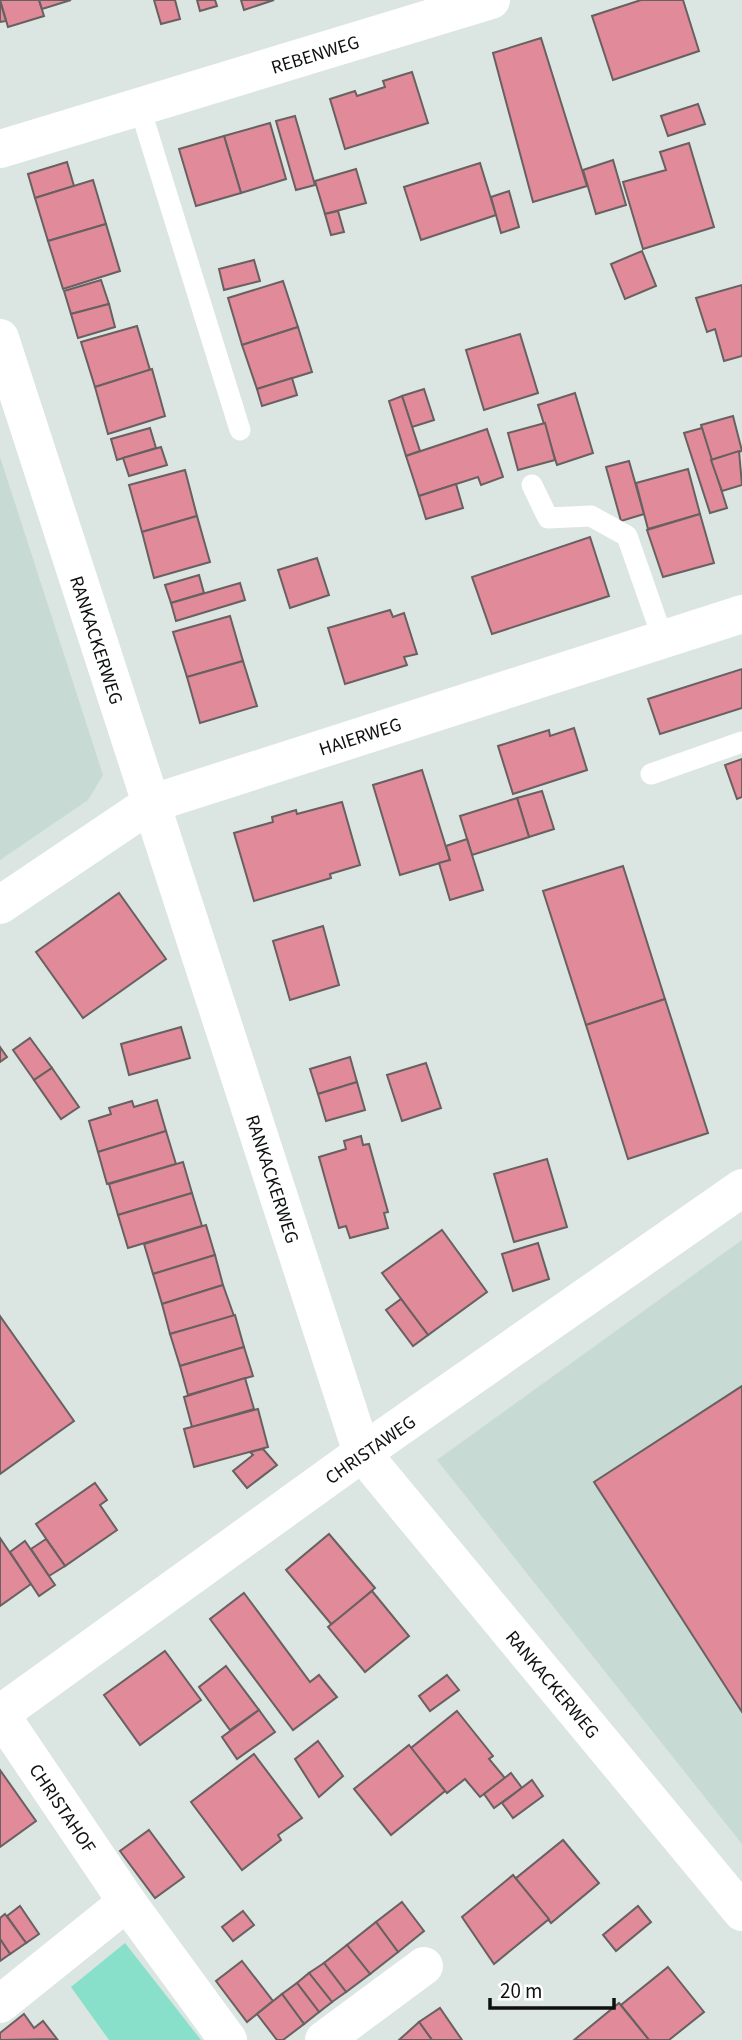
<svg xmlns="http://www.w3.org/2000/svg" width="742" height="2040" viewBox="0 0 742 2040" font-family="'Source Sans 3',sans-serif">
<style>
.built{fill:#c7dad4}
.green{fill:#89e0ca}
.building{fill:#e18a99;stroke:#696061;stroke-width:2}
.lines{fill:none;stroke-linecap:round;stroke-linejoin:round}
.service{stroke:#fff;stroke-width:21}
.minor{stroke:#fff;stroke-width:38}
.labels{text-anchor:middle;stroke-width:5;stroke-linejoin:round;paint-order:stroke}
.street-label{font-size:19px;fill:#0e1110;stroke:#fff}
</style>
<rect width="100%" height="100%" fill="#dbe5e2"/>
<g class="built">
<polygon points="0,457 103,775 88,800 0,860"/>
<polygon points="742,1240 742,1844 437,1460"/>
</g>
<polygon class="green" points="125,1943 201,2040 109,2040 71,1987"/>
<g class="building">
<polygon points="0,0 39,0 44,16 8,27"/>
<polygon points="39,0 71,0 42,9"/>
<polygon points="154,0 175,0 180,19 161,24"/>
<polygon points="197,0 215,0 217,6 200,11"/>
<polygon points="241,0 274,0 244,10"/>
<polygon points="641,0 683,0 699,51 613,80 592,16"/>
<polygon points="0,1 6,21 0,22"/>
<polygon points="541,38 587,186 533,202 493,53"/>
<polygon points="412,72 428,123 345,149 330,99 355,91 357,96 385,87 383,81"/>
<polygon points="698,104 705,124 668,136 661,116"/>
<polygon points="295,116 315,185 296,190 276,121"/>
<polygon points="270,123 286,179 241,193 224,136"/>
<polygon points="224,136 241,193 196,206 179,149"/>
<polygon points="689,143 714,227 643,249 623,182 666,170 660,152"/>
<polygon points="613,160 626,205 596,214 583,170"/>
<polygon points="67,162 74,186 35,198 28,174"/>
<polygon points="480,163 496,215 421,240 404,187"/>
<polygon points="356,169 366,203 325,214 315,181"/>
<polygon points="93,180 106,224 48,241 35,198"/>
<polygon points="509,191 519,227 501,233 491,197"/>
<polygon points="338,211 344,232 331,235 325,214"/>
<polygon points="106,224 120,271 63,289 48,241"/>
<polygon points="642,251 656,286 625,299 611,264"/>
<polygon points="254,260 260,281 224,290 219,269"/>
<polygon points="101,280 109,304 71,314 64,291"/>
<polygon points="283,281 298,327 242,345 228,298"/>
<polygon points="742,285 742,356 724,361 715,329 707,332 696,298"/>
<polygon points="109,304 115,327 78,338 71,314"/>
<polygon points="137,326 150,370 95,387 81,342"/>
<polygon points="298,327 312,372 257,389 242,345"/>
<polygon points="520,334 538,393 484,410 466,350"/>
<polygon points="152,369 165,416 108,434 95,387"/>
<polygon points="292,378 297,395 262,406 257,389"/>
<polygon points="424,389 434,420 412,427 402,396"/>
<polygon points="575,393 593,453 557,465 538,405"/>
<polygon points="402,396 420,451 406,456 389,401"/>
<polygon points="733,416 742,451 711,460 701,425"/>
<polygon points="545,423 555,460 518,470 508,433"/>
<polygon points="150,428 156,448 117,460 111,439"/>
<polygon points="702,428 727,508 710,513 684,433"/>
<polygon points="487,429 503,477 481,485 478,477 419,496 406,456"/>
<polygon points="161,447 167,465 129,476 123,458"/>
<polygon points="739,451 742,485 722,491 711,460"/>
<polygon points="629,461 644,514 621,521 606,467"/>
<polygon points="688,469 700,514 648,529 636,483"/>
<polygon points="185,470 197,516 142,532 129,485"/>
<polygon points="456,484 463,508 426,519 419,496"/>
<polygon points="700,514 714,563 663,577 647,530"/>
<polygon points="197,516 210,562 154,578 142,532"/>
<polygon points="590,537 609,596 492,634 472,577"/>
<polygon points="317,558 329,595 290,608 278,570"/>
<polygon points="199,575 204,593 171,603 165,585"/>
<polygon points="240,583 245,600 176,621 171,603"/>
<polygon points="390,610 393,617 404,613 417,654 404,657 407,665 345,684 328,628"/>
<polygon points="230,616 243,661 187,677 173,632"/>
<polygon points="243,661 257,706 200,723 187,677"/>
<polygon points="742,669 742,708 660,734 648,699"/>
<polygon points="574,728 587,770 513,794 498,746 549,730 550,736"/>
<polygon points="742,759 742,797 737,799 725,765"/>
<polygon points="422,770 450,860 400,875 373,785"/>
<polygon points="542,791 554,829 529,837 517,798"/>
<polygon points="517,798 529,837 472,855 460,816"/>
<polygon points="342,802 360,865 330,874 331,878 254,901 234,833 273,822 272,817 296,810 297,814"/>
<polygon points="467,839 483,890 450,900 439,863 450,860 446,846"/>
<polygon points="623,866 665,999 586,1025 543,891"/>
<polygon points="119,893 166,959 83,1018 36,952"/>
<polygon points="323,926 339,985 290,1000 273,941"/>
<polygon points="665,999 708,1133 628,1159 586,1025"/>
<polygon points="181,1027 190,1058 129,1075 121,1044"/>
<polygon points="30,1038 52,1068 34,1080 13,1050"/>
<polygon points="0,1047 7,1057 0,1062"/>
<polygon points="350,1057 357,1082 318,1094 310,1069"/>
<polygon points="426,1063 441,1108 402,1121 387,1075"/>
<polygon points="52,1068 79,1107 61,1119 34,1080"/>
<polygon points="357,1082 365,1110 326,1121 318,1094"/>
<polygon points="157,1100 166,1131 98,1152 89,1121 111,1114 109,1108 132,1101 134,1107"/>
<polygon points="166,1131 176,1164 107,1184 98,1152"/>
<polygon points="361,1136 363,1145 369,1144 388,1212 384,1213 388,1228 350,1238 346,1226 339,1228 319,1157 346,1149 344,1141"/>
<polygon points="547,1159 567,1227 514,1242 494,1174"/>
<polygon points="183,1162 192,1193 118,1215 109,1184"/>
<polygon points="192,1193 202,1226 128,1248 118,1215"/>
<polygon points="206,1225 215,1255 153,1274 144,1244"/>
<polygon points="442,1230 487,1292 428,1335 382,1273"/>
<polygon points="538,1243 549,1279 513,1291 502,1254"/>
<polygon points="215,1255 223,1285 162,1304 153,1274"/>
<polygon points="223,1285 234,1316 170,1334 162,1304"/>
<polygon points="401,1299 428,1335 413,1346 386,1310"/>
<polygon points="235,1315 244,1347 180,1366 170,1334"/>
<polygon points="0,1316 74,1421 0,1474"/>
<polygon points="244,1347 253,1376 188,1395 180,1366"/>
<polygon points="245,1378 254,1409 192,1427 184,1397"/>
<polygon points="742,1386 742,1712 594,1482"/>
<polygon points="258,1409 268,1447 194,1467 184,1429"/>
<polygon points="263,1449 277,1465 247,1488 233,1471 253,1455 250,1452"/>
<polygon points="95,1483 107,1500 100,1505 117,1530 65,1566 36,1524"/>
<polygon points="329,1534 375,1588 332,1625 286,1570"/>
<polygon points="0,1538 31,1584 0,1606"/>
<polygon points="46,1539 65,1566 49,1576 31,1549"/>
<polygon points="25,1541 55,1585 39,1596 10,1552"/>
<polygon points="372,1591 409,1636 365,1672 328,1627"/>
<polygon points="244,1593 310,1682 319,1675 337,1697 293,1730 210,1619"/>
<polygon points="165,1651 201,1700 140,1745 104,1695"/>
<polygon points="226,1666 259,1710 230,1730 199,1687"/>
<polygon points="447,1675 459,1690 430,1711 419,1696"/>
<polygon points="259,1710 275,1732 237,1759 222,1737"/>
<polygon points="457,1711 493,1756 489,1759 505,1778 480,1797 465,1779 447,1793 411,1748"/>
<polygon points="318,1741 343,1776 319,1797 295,1759"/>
<polygon points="409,1745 445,1791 391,1835 354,1789"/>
<polygon points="254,1754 302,1818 278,1835 281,1840 242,1870 191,1802"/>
<polygon points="0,1770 36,1821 0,1847"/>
<polygon points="511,1773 522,1788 494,1808 484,1794"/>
<polygon points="532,1780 543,1796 513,1818 502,1803"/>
<polygon points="149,1830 184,1877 155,1898 120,1851"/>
<polygon points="563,1840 599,1883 551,1923 515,1879"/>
<polygon points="513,1875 549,1919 494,1964 462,1917"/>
<polygon points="402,1902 424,1931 398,1952 376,1922"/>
<polygon points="20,1906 39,1934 26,1943 7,1916"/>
<polygon points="638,1906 651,1922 616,1951 603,1935"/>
<polygon points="243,1911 254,1925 233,1941 222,1927"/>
<polygon points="5,1914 26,1943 10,1954 0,1939 0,1918"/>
<polygon points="376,1922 398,1952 370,1974 347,1945"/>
<polygon points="0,1939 10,1954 0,1961"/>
<polygon points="347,1945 370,1974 346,1992 324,1963"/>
<polygon points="242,1961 273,2001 247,2022 216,1981"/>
<polygon points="324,1963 346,1992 332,2002 309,1973"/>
<polygon points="668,1967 704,2012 669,2040 649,2040 621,2005"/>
<polygon points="309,1973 332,2002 319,2012 297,1983"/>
<polygon points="297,1983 319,2012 304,2024 282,1994"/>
<polygon points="282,1994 304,2024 283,2040 277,2040 257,2014"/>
<polygon points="619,2003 649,2040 574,2040"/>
<polygon points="440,2008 462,2040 432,2040 419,2022"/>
<polygon points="24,2014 34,2028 43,2021 57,2039 0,2040 0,2033"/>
<polygon points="419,2022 432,2040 399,2040"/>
</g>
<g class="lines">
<g class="service">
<polyline points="140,108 240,430"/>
<polyline points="532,485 548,518 591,516 627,536 663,639"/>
<polyline points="651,774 742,742"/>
</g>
<g class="minor">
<polyline points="0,149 491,0"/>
<polyline points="0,338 362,1453 742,1912"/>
<polyline points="0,905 150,804 742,614"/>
<polyline points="0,2004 127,1902"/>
<polyline points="228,2040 127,1902 0,1714 362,1453 742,1188"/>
<polyline points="324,2040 424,1966"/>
</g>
</g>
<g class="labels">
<g class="street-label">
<text transform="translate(315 54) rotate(-17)" y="7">REBENWEG</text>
<text transform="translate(97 640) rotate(72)" y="7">RANKACKERWEG</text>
<text transform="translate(360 736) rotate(-18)" y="7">HAIERWEG</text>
<text transform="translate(273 1179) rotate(72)" y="7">RANKACKERWEG</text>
<text transform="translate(370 1449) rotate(-35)" y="7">CHRISTAWEG</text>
<text transform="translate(553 1684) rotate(50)" y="7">RANKACKERWEG</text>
<text transform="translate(63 1808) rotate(56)" y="7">CHRISTAHOF</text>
</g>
</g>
<path d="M490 1998v10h124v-10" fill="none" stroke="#0e1110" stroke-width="3.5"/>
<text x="500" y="1998" font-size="21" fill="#0e1110" stroke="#ffffff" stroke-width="5" paint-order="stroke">20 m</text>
</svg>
